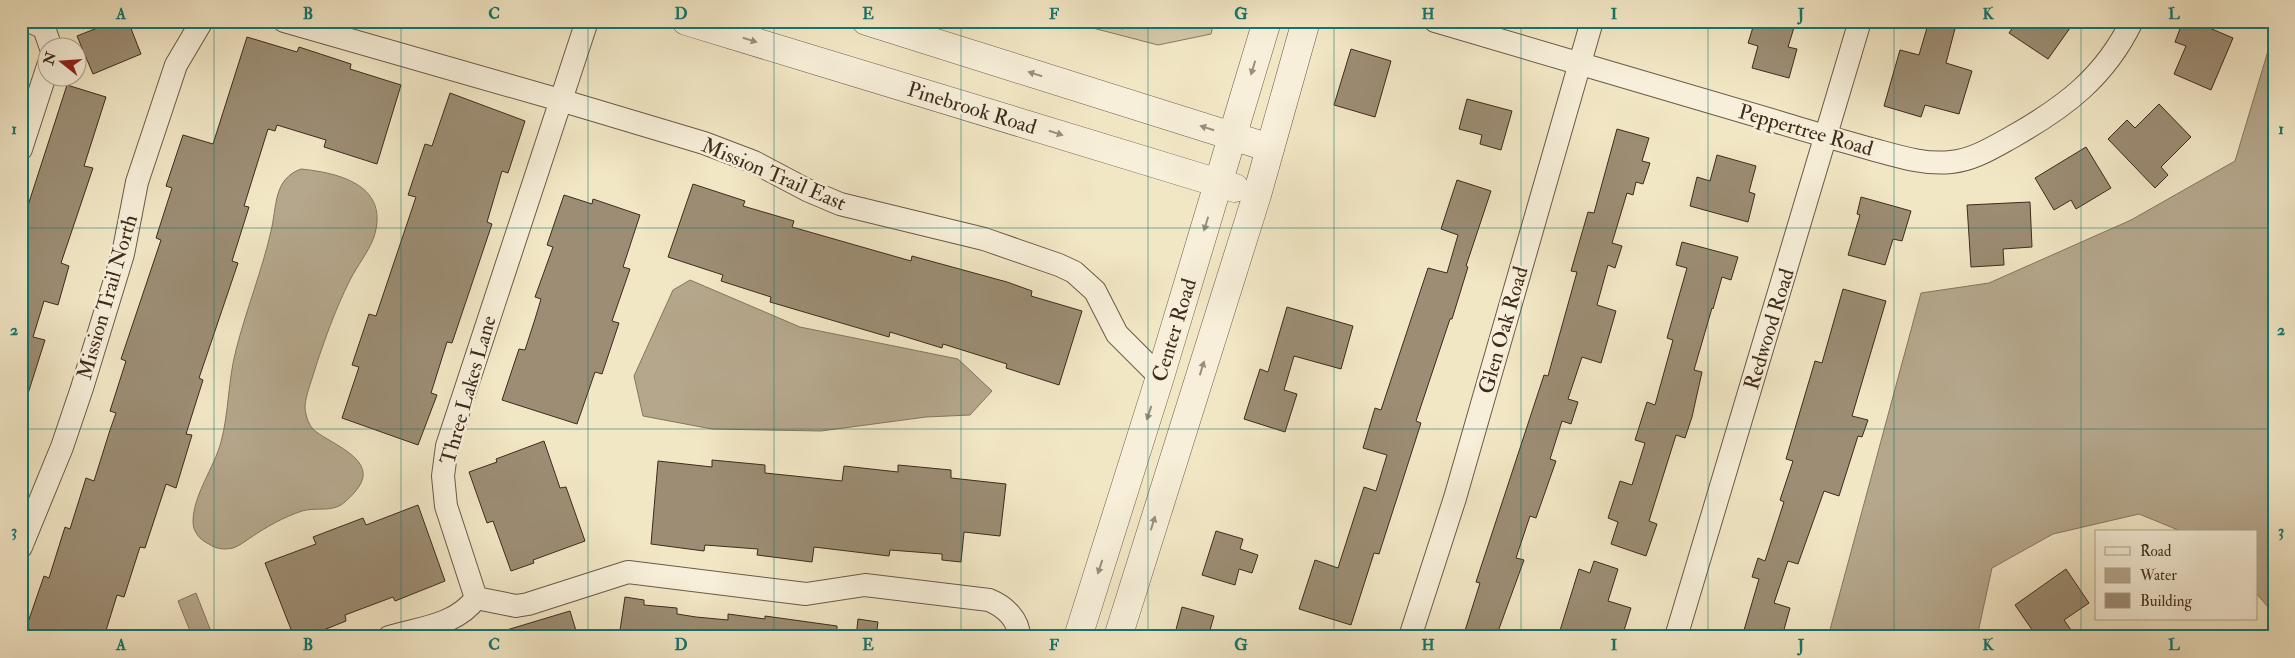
<svg xmlns="http://www.w3.org/2000/svg" width="2295" height="658" viewBox="0 0 2295 658" font-family="'IM FELL Double Pica',serif">
<style>
.green{fill:#d3c7a8;stroke:#887962}
.water{fill:#b5a78c;stroke:#85755f}
.building{fill:#9c8d74;stroke:#3e2b1c}
.lines{fill:none;stroke-linecap:round;stroke-linejoin:round}
.minor-casing{stroke:#6b5a46;stroke-width:24}
.tertiary-casing{stroke:#6b5a46;stroke-width:29}
.minor{stroke:#f7efd9;stroke-width:22}
.tertiary{stroke:#f7efd9;stroke-width:28}
.oneway{fill:#9a8d7a}
.grid{fill:none;stroke:#0f766e;stroke-width:1;stroke-opacity:0.55}
.labels{text-anchor:middle;stroke-width:5;stroke-linejoin:round;paint-order:stroke}
.street-label{font-size:21px;fill:#3e2b1c;stroke:#f7efd9}
.neatline{fill:none;stroke:#0f766e;stroke-width:2}
.grid-label{font-size:16px;text-anchor:middle;font-weight:bold;fill:#0f766e}
</style>
<rect width="100%" height="100%" fill="#f2e7c5"/>
<filter id="stains"><feTurbulence type="fractalNoise" baseFrequency=".004" numOctaves="4"/><feColorMatrix values="0 0 0 0 .2 0 0 0 0 .09 0 0 0 0 .02 0 0 0 .5 -.17"/></filter>
<radialGradient id="worn" r=".72"><stop offset=".6" stop-color="#630" stop-opacity="0"/><stop offset="1" stop-color="#630" stop-opacity=".3"/></radialGradient>
<polygon class="green" points="1066,21 1101,21 1122,29 1156,21 1214,21 1211,34 1158,45"/>
<g class="water">
<polygon points="2274,31 2274,614 2256,593 2256,532 2183,532 2139,514 2053,534 1992,568 1977,637 1828,637 1921,293 1989,283 2131,220 2235,161"/>
<path d="M301,169C341,173 390,186 374,237C368,253 357,266 350,280C335,310 324,341 314,372C311,383 306,394 305,406C305,413 308,424 313,429C326,442 374,457 361,483C357,491 348,500 341,505C329,512 315,507 302,511C284,517 266,527 250,538C244,542 239,546 233,548C224,550 216,549 209,544C200,540 193,532 193,522C193,495 214,468 221,442C229,412 228,380 236,350C246,310 262,271 271,231C277,207 273,179 301,169Z"/>
<polygon points="690,280 800,327 958,359 992,391 970,415 926,417 821,431 712,429 643,416 634,376 673,290"/>
<polygon points="196,593 210,629 192,636 178,601"/>
</g>
<g class="building">
<polygon points="115,21 128,21 141,54 93,74 77,36"/>
<polygon points="1755,21 1796,21 1788,47 1797,49 1789,78 1752,68 1758,46 1748,43"/>
<polygon points="1929,21 1957,21 1946,63 1972,71 1959,114 1925,105 1921,117 1884,106 1900,50 1919,55"/>
<polygon points="2017,21 2075,21 2048,59 2009,33"/>
<polygon points="2183,21 2193,21 2233,38 2211,90 2174,74 2186,46 2175,42"/>
<polygon points="247,37 297,52 299,47 351,64 350,69 401,85 377,164 324,147 326,140 277,125 275,131 268,129 244,206 249,207 232,261 238,263 199,378 203,380 186,434 192,435 176,488 166,484 145,548 140,547 124,597 117,595 104,637 52,637 26,628 44,576 49,578 65,527 70,529 86,478 94,481 110,430 116,413 110,411 126,361 121,359 161,240 156,238 172,188 166,186 183,135 213,144"/>
<polygon points="1351,49 1391,61 1375,117 1334,105"/>
<polygon points="67,85 106,97 84,166 93,168 61,263 69,266 58,305 44,301 33,337 45,340 25,403 21,403 21,227"/>
<polygon points="450,93 525,121 508,173 502,171 487,222 492,224 452,343 447,342 431,393 437,395 418,445 342,418 359,367 352,365 369,314 376,316 416,197 408,195 425,144 432,146"/>
<polygon points="1467,99 1512,111 1501,150 1480,144 1482,135 1459,129"/>
<polygon points="2159,104 2191,137 2161,167 2168,175 2155,188 2108,139 2127,120 2135,128"/>
<polygon points="1617,129 1649,138 1642,161 1650,163 1643,184 1636,182 1633,195 1627,193 1612,243 1622,246 1615,268 1608,265 1597,305 1616,311 1601,363 1582,357 1568,399 1578,402 1571,424 1562,421 1550,459 1556,461 1536,518 1530,516 1516,558 1524,560 1496,637 1463,637 1480,583 1476,582 1501,506 1544,375 1548,376 1577,272 1571,271 1588,212 1594,213"/>
<polygon points="2086,147 2111,188 2076,209 2071,200 2054,210 2035,178"/>
<polygon points="1717,155 1756,166 1749,192 1755,194 1748,222 1690,206 1697,177 1710,181"/>
<polygon points="1457,180 1491,191 1466,266 1468,267 1452,319 1450,319 1416,421 1421,423 1397,498 1379,554 1374,553 1351,625 1299,609 1315,560 1338,568 1364,487 1376,491 1387,455 1363,448 1375,408 1381,410 1428,268 1447,273 1458,235 1441,229"/>
<polygon points="693,184 745,201 743,206 794,221 792,227 911,261 912,256 1007,282 1032,291 1031,296 1082,311 1059,385 1006,368 1007,364 943,344 942,348 890,332 889,337 770,302 771,297 721,281 723,275 668,257"/>
<polygon points="564,195 592,204 593,199 640,215 623,267 630,269 612,321 619,323 602,374 595,372 577,424 502,400 519,349 525,350 535,319 541,299 535,297 553,247 547,245"/>
<polygon points="1861,197 1911,211 1902,241 1893,239 1885,265 1848,255 1860,215 1857,214"/>
<polygon points="2030,202 2032,247 2003,249 2004,265 1971,267 1967,205"/>
<polygon points="1682,242 1738,257 1731,280 1722,277 1713,309 1712,308 1694,370 1702,372 1692,417 1685,438 1676,435 1649,521 1657,524 1646,556 1611,544 1618,522 1608,518 1620,481 1632,485 1645,443 1635,440 1647,402 1655,405 1673,340 1667,338 1687,268 1676,265"/>
<polygon points="1843,289 1886,301 1852,416 1868,420 1862,437 1858,436 1839,496 1824,491 1798,564 1788,561 1774,603 1790,608 1782,637 1742,637 1759,579 1752,577 1758,558 1765,561 1784,502 1780,500 1793,461 1786,459 1815,361 1822,363"/>
<polygon points="1287,307 1353,326 1341,369 1294,356 1284,390 1297,394 1285,432 1244,419 1260,369 1268,372"/>
<polygon points="544,441 560,488 566,487 585,541 533,560 534,563 511,571 493,521 487,523 469,472 497,462 496,459"/>
<polygon points="712,460 765,465 765,473 842,481 844,466 898,472 898,465 951,470 951,478 1006,484 1000,536 964,532 961,562 942,560 942,554 890,550 889,556 814,547 812,562 757,555 758,549 705,545 704,551 651,544 658,461 712,467"/>
<polygon points="418,505 445,581 395,601 393,597 345,615 346,621 306,637 294,637 265,563 316,544 313,537 363,518 366,525"/>
<polygon points="1216,531 1243,539 1240,549 1258,555 1252,573 1239,569 1235,585 1202,575"/>
<polygon points="1594,561 1618,569 1608,601 1631,608 1622,637 1558,637 1579,569 1590,573"/>
<polygon points="2066,569 2089,603 2064,620 2076,637 2037,637 2015,605"/>
<polygon points="625,597 644,600 644,605 677,608 677,614 696,617 728,620 728,614 765,619 765,616 837,626 837,637 619,637"/>
<polygon points="1182,607 1214,616 1208,637 1174,637"/>
<polygon points="570,611 577,634 568,637 501,637 500,632"/>
<polygon points="858,619 878,622 876,637 856,637"/>
</g>
<g class="lines">
<defs>
<g id="minor">
<polyline points="29,21 44,28 51,48"/>
<polyline points="284,21 560,100 704,143 754,162 807,190 840,204 984,239 1059,265 1074,272 1095,291 1117,334 1160,377"/>
<path d="M587,21L447,446L443,476L446,506L476,598L516,606L528,604L628,572L806,594L865,585L989,600C1004,606 1019,619 1019,637"/>
<path d="M1435,21C1549,55 1664,88 1778,122C1809,132 1840,140 1871,149C1897,156 1924,165 1951,162C1973,160 1992,148 2012,137C2065,107 2105,77 2132,21"/>
<polyline points="21,149 48,66"/>
<polyline points="21,547 62,447 82,388 123,254 137,182 176,65 202,21"/>
<path d="M389,637C420,628 457,625 476,598"/>
<polyline points="1410,637 1455,498 1592,21"/>
<polyline points="1676,637 1860,21"/>
</g>
<g id="tertiary">
<polyline points="686,21 1235,188"/>
<polyline points="866,21 1270,148"/>
<polyline points="1078,637 1160,377 1267,21"/>
<polyline points="1118,637 1257,195 1306,21"/>
</g>
</defs>
<use href="#minor" class="minor-casing"/>
<use href="#tertiary" class="tertiary-casing"/>
<use href="#minor" class="minor"/>
<use href="#tertiary" class="tertiary"/>
</g>
<defs><path id="oneway-solid" d="M-6-.8H1V-3.2L6.5 0L1 3.2V.8H-6Z" transform="scale(1.25)"/></defs>
<g class="oneway">
<use href="#oneway-solid" transform="translate(750 40) rotate(17)"/>
<use href="#oneway-solid" transform="translate(1253 68) rotate(107)"/>
<use href="#oneway-solid" transform="translate(1035 74) rotate(-163)"/>
<use href="#oneway-solid" transform="translate(1207 128) rotate(-163)"/>
<use href="#oneway-solid" transform="translate(1056 133) rotate(17)"/>
<use href="#oneway-solid" transform="translate(1206 224) rotate(107)"/>
<use href="#oneway-solid" transform="translate(1202 368) rotate(-73)"/>
<use href="#oneway-solid" transform="translate(1149 413) rotate(108)"/>
<use href="#oneway-solid" transform="translate(1153 523) rotate(-73)"/>
<use href="#oneway-solid" transform="translate(1100 567) rotate(108)"/>
</g>
<path class="grid" d="M214,21V637M401,21V637M588,21V637M774,21V637M961,21V637M1148,21V637M1334,21V637M1521,21V637M1708,21V637M1894,21V637M2081,21V637M21,228H2274M21,429H2274"/>
<g class="labels">
<g class="street-label">
<text transform="translate(972 108) rotate(17)" y="7">Pinebrook Road</text>
<text transform="translate(1806 130) rotate(16)" y="7">Peppertree Road</text>
<text transform="translate(774 174) rotate(23)" y="7">Mission Trail East</text>
<text transform="translate(107 297) rotate(-74)" y="7">Mission Trail North</text>
<text transform="translate(1769 329) rotate(-73)" y="7">Redwood Road</text>
<text transform="translate(1174 330) rotate(-73)" y="7">Center Road</text>
<text transform="translate(1503 330) rotate(-74)" y="7">Glen Oak Road</text>
<text transform="translate(468 390) rotate(-74)" y="7">Three Lakes Lane</text>
</g>
</g>
<rect width="2295" height="658" fill="none" stroke="#f2e7c5" stroke-width="55"/>
<rect x="2095" y="530" width="162" height="90" fill="#f7efd9" stroke="#ada18d"/>
<rect x="2105" y="547" width="25" height="8" fill="#f7efd9" stroke="#ada18d"/>
<text x="2140" y="556" font-size="15" fill="#3e2b1c">Road</text>
<rect x="2105" y="568" width="25" height="15" fill="#b5a78c" stroke="#ada18d"/>
<text x="2140" y="580" font-size="15" fill="#3e2b1c">Water</text>
<rect x="2105" y="593" width="25" height="15" fill="#9c8d74" stroke="#ada18d"/>
<text x="2140" y="606" font-size="15" fill="#3e2b1c">Building</text>
<g transform="translate(62 62) rotate(287)"><circle r="24" fill="#f7efd9" stroke="#ada18d"/>
<path d="M0-4L9 19L0 12L-9 19Z" fill="#8f2418"/>
<text y="-8" font-size="14" font-weight="bold" text-anchor="middle" fill="#3e2b1c">N</text>
</g>
<rect x="28" y="28" width="2240" height="602" class="neatline"/>
<g class="grid-label">
<text x="121" y="19">A</text>
<text x="308" y="19">B</text>
<text x="494" y="19">C</text>
<text x="681" y="19">D</text>
<text x="868" y="19">E</text>
<text x="1054" y="19">F</text>
<text x="1241" y="19">G</text>
<text x="1428" y="19">H</text>
<text x="1614" y="19">I</text>
<text x="1801" y="19">J</text>
<text x="1988" y="19">K</text>
<text x="2174" y="19">L</text>
<text x="14" y="134">1</text>
<text x="2281" y="134">1</text>
<text x="14" y="335">2</text>
<text x="2281" y="335">2</text>
<text x="14" y="536">3</text>
<text x="2281" y="536">3</text>
<text x="121" y="650">A</text>
<text x="308" y="650">B</text>
<text x="494" y="650">C</text>
<text x="681" y="650">D</text>
<text x="868" y="650">E</text>
<text x="1054" y="650">F</text>
<text x="1241" y="650">G</text>
<text x="1428" y="650">H</text>
<text x="1614" y="650">I</text>
<text x="1801" y="650">J</text>
<text x="1988" y="650">K</text>
<text x="2174" y="650">L</text>
</g>
<rect width="100%" height="100%" filter="url(#stains)"/>
<rect width="100%" height="100%" fill="url(#worn)"/>
</svg>
